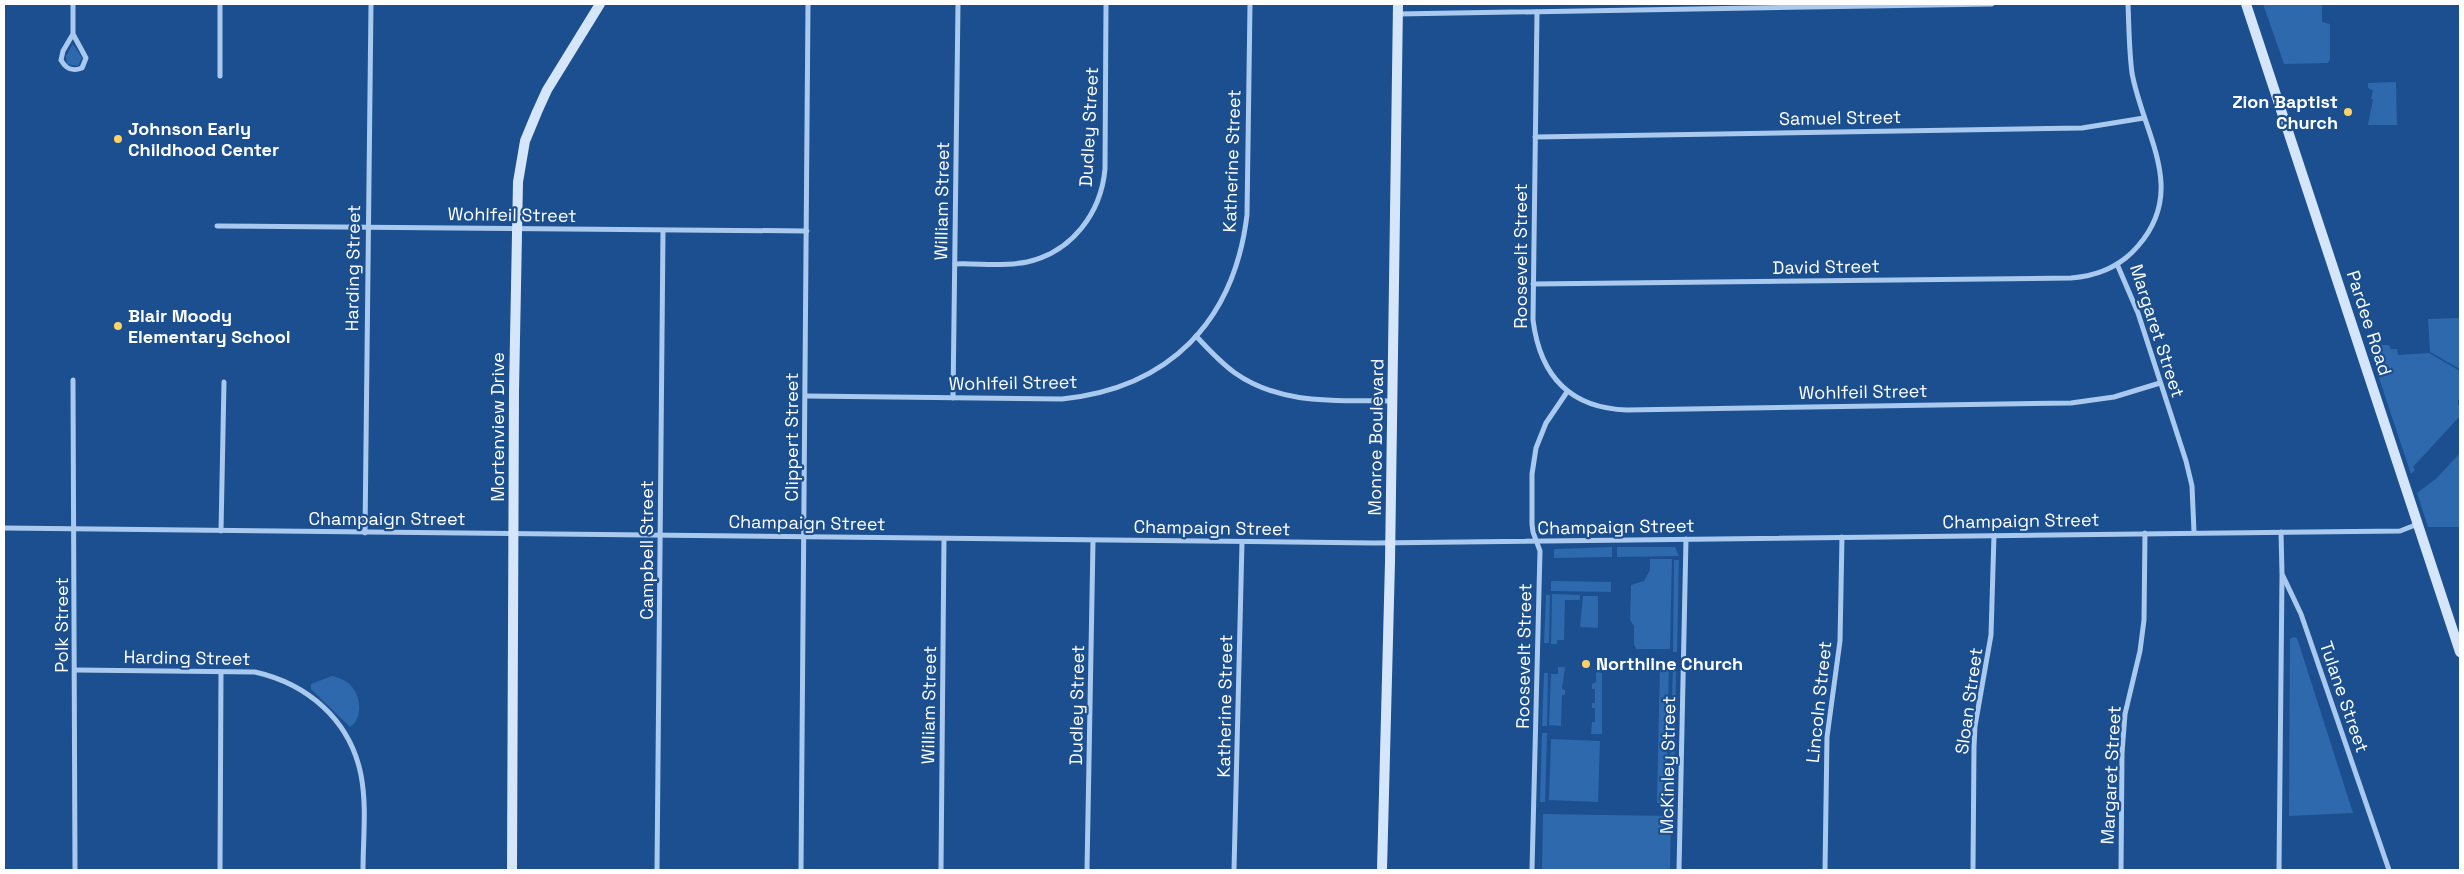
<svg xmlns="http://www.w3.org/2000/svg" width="2464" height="874" viewBox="0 0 2464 874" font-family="'Space Grotesk',sans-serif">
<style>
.green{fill:#2e69ad}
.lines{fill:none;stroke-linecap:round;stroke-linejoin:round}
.street{stroke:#a9c9ee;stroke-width:5}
.secondary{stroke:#d6e6fa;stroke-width:10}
.poi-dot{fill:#ffd166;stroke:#1b4f8f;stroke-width:2}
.labels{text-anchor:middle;stroke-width:4.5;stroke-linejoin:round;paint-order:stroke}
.poi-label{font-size:18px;font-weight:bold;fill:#fff;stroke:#1b4f8f;text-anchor:start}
.street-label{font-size:18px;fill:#fff;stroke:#1b4f8f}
</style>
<rect width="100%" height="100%" fill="#1b4f8f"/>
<g class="green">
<polygon points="2263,4 2322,4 2322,22 2330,24 2330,59 2328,63 2284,64"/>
<polygon points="73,44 82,58 78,66 67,64 66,56"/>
<polygon points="2396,82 2397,125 2368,125 2373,99 2371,99 2373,90 2368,88 2368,83"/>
<polygon points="2460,318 2460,369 2430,352 2428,319"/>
<polygon points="2373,345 2389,345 2391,349 2397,349 2398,355 2429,353 2460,371 2460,399 2458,400 2458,405 2460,405 2460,416 2413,467 2415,470 2411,474 2369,348"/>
<polygon points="2460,453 2460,527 2428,527 2417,493 2437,478"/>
<polygon points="1612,547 1612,557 1554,558 1554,549"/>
<polygon points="1617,547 1675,547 1679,556 1617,557"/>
<polygon points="1650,559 1672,559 1670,649 1636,649 1634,645 1634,626 1630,620 1631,585 1644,581 1650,570"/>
<polygon points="1674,560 1679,560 1677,652 1673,652"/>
<polygon points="1551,581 1611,582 1611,592 1551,591"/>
<polygon points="1552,594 1580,595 1580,600 1565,600 1564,640 1557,640 1557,644 1551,644"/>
<polygon points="1546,595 1550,595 1549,643 1544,643"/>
<polygon points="1583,596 1598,596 1598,628 1580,627"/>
<polygon points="2294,637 2297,638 2353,813 2289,816 2290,639"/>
<polygon points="1660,664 1669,664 1666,803 1657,803"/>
<polygon points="1673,664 1676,667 1674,801 1672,804 1669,804"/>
<polygon points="1558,667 1565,667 1562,689 1565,690 1565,695 1562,695 1561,726 1549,725 1551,674 1558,674"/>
<polygon points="1596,671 1602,673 1602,734 1591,734 1592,722 1595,722 1595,708 1592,708 1592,703 1595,703 1595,689 1592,689 1592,684 1596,682"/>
<polygon points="1544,673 1548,673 1547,726 1542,726"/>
<path d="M332,676C339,678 347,680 352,687C361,697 363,719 350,727L311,689V684Z"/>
<polygon points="1542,733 1547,733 1545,802 1540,802"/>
<polygon points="1551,739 1600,741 1598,802 1549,800"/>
<polygon points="1543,814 1671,816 1670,870 1542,870"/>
</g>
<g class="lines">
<g class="street">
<path d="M1537,12L1533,320C1540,375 1569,408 1627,410L2071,403L2114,397L2160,383"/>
<polyline points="1398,14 1992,4"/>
<path d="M73,34L63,51L61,60C66,69 72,72 82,68L86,58L73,34V4"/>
<polyline points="220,76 220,4"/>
<polyline points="1535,137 2082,128 2144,118"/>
<polyline points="217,226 807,231"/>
<path d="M955,264C978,263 1004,267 1027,262C1072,252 1101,213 1105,169L1106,4"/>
<polyline points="2117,264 2138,313 2186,461 2192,486 2194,532"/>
<path d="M1533,284L2071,278C2098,276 2121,266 2138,246C2188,189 2143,134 2132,73C2129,50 2129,27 2128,4"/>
<path d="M1196,336C1208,349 1221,363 1235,373C1282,406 1339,400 1393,401"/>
<polyline points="73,380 75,870"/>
<path d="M806,396L1062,399C1169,388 1234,322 1247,215L1250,4"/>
<polyline points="953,398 958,4"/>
<polyline points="4,528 1375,543 2400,531 2418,524"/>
<polyline points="221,531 224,382"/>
<polyline points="2281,532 2282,574 2301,614 2389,870"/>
<polyline points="365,533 371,4"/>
<path d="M75,670L255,672C308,684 350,720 361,775C367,806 363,839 363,870"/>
<polyline points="220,870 221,672"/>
<polyline points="657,870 663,231"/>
<polyline points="801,870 808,4"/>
<polyline points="941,870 944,539"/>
<polyline points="1087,870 1093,541"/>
<polyline points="1234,870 1242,542"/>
<polyline points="1532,870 1540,551 1533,532 1532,524 1532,474 1536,448 1546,423 1567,392"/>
<polyline points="1679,870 1686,539"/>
<polyline points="1825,870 1827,737 1840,641 1842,537"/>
<polyline points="1973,870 1974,747 1975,726 1991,635 1994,535"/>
<polyline points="2121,870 2122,753 2125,714 2140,651 2144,620 2145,533"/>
<polyline points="2279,870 2282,576"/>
</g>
<g class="secondary">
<polyline points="2246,4 2460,652"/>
<polyline points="512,870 514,391 518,182 525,141 537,112 547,90 600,4"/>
<polyline points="1382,870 1390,562 1398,4"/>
</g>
</g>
<g class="poi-dot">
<circle cx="2348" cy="112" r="5"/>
<circle cx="118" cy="139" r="5"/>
<circle cx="118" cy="326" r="5"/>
<circle cx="1586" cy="664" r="5"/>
</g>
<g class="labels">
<g class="poi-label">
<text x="2338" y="108" text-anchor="end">Zion Baptist<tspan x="2338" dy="21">Church</tspan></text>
<text x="128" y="135">Johnson Early<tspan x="128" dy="21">Childhood Center</tspan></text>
<text x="128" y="322">Blair Moody<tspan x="128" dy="21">Elementary School</tspan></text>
<text x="1596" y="670">Northline Church</text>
</g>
<g class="street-label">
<text transform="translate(1840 118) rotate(-1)" y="6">Samuel Street</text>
<text transform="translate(1089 127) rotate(-87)" y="6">Dudley Street</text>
<text transform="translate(1232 161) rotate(-88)" y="6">Katherine Street</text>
<text transform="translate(942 201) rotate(-89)" y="6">William Street</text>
<text transform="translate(512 215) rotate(1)" y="6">Wohlfeil Street</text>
<text transform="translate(1521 256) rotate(-90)" y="6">Roosevelt Street</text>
<text transform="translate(1826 267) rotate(-1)" y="6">David Street</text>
<text transform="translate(353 268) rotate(-89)" y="6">Harding Street</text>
<text transform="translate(2369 323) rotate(72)" y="6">Pardee Road</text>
<text transform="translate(2157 331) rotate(72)" y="6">Margaret Street</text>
<text transform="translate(1013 383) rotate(-1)" y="6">Wohlfeil Street</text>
<text transform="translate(1863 392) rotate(-1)" y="6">Wohlfeil Street</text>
<text transform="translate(498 427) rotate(-90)" y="6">Mortenview Drive</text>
<text transform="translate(792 437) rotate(-90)" y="6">Clippert Street</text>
<text transform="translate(1376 437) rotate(-89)" y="6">Monroe Boulevard</text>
<text x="387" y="525">Champaign Street</text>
<text transform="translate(2021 521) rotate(-1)" y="6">Champaign Street</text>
<text transform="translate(807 523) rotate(1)" y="6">Champaign Street</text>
<text transform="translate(1616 527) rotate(-1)" y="6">Champaign Street</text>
<text transform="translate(1212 528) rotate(1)" y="6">Champaign Street</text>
<text transform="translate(647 550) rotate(-90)" y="6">Campbell Street</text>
<text transform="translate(62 625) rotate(-90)" y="6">Polk Street</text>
<text transform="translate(1524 656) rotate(-89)" y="6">Roosevelt Street</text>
<text transform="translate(187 658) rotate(1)" y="6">Harding Street</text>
<text transform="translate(2344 697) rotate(71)" y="6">Tulane Street</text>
<text transform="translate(1969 701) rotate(-82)" y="6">Sloan Street</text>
<text transform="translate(1819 702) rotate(-84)" y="6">Lincoln Street</text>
<text transform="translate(929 705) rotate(-89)" y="6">William Street</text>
<text transform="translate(1077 705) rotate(-89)" y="6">Dudley Street</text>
<text transform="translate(1225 706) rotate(-89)" y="6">Katherine Street</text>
<text transform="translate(1668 765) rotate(-89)" y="6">McKinley Street</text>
<text transform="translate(2111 775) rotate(-87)" y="6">Margaret Street</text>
</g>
</g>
<rect width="2464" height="874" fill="none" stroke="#ffffff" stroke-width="10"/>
</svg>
